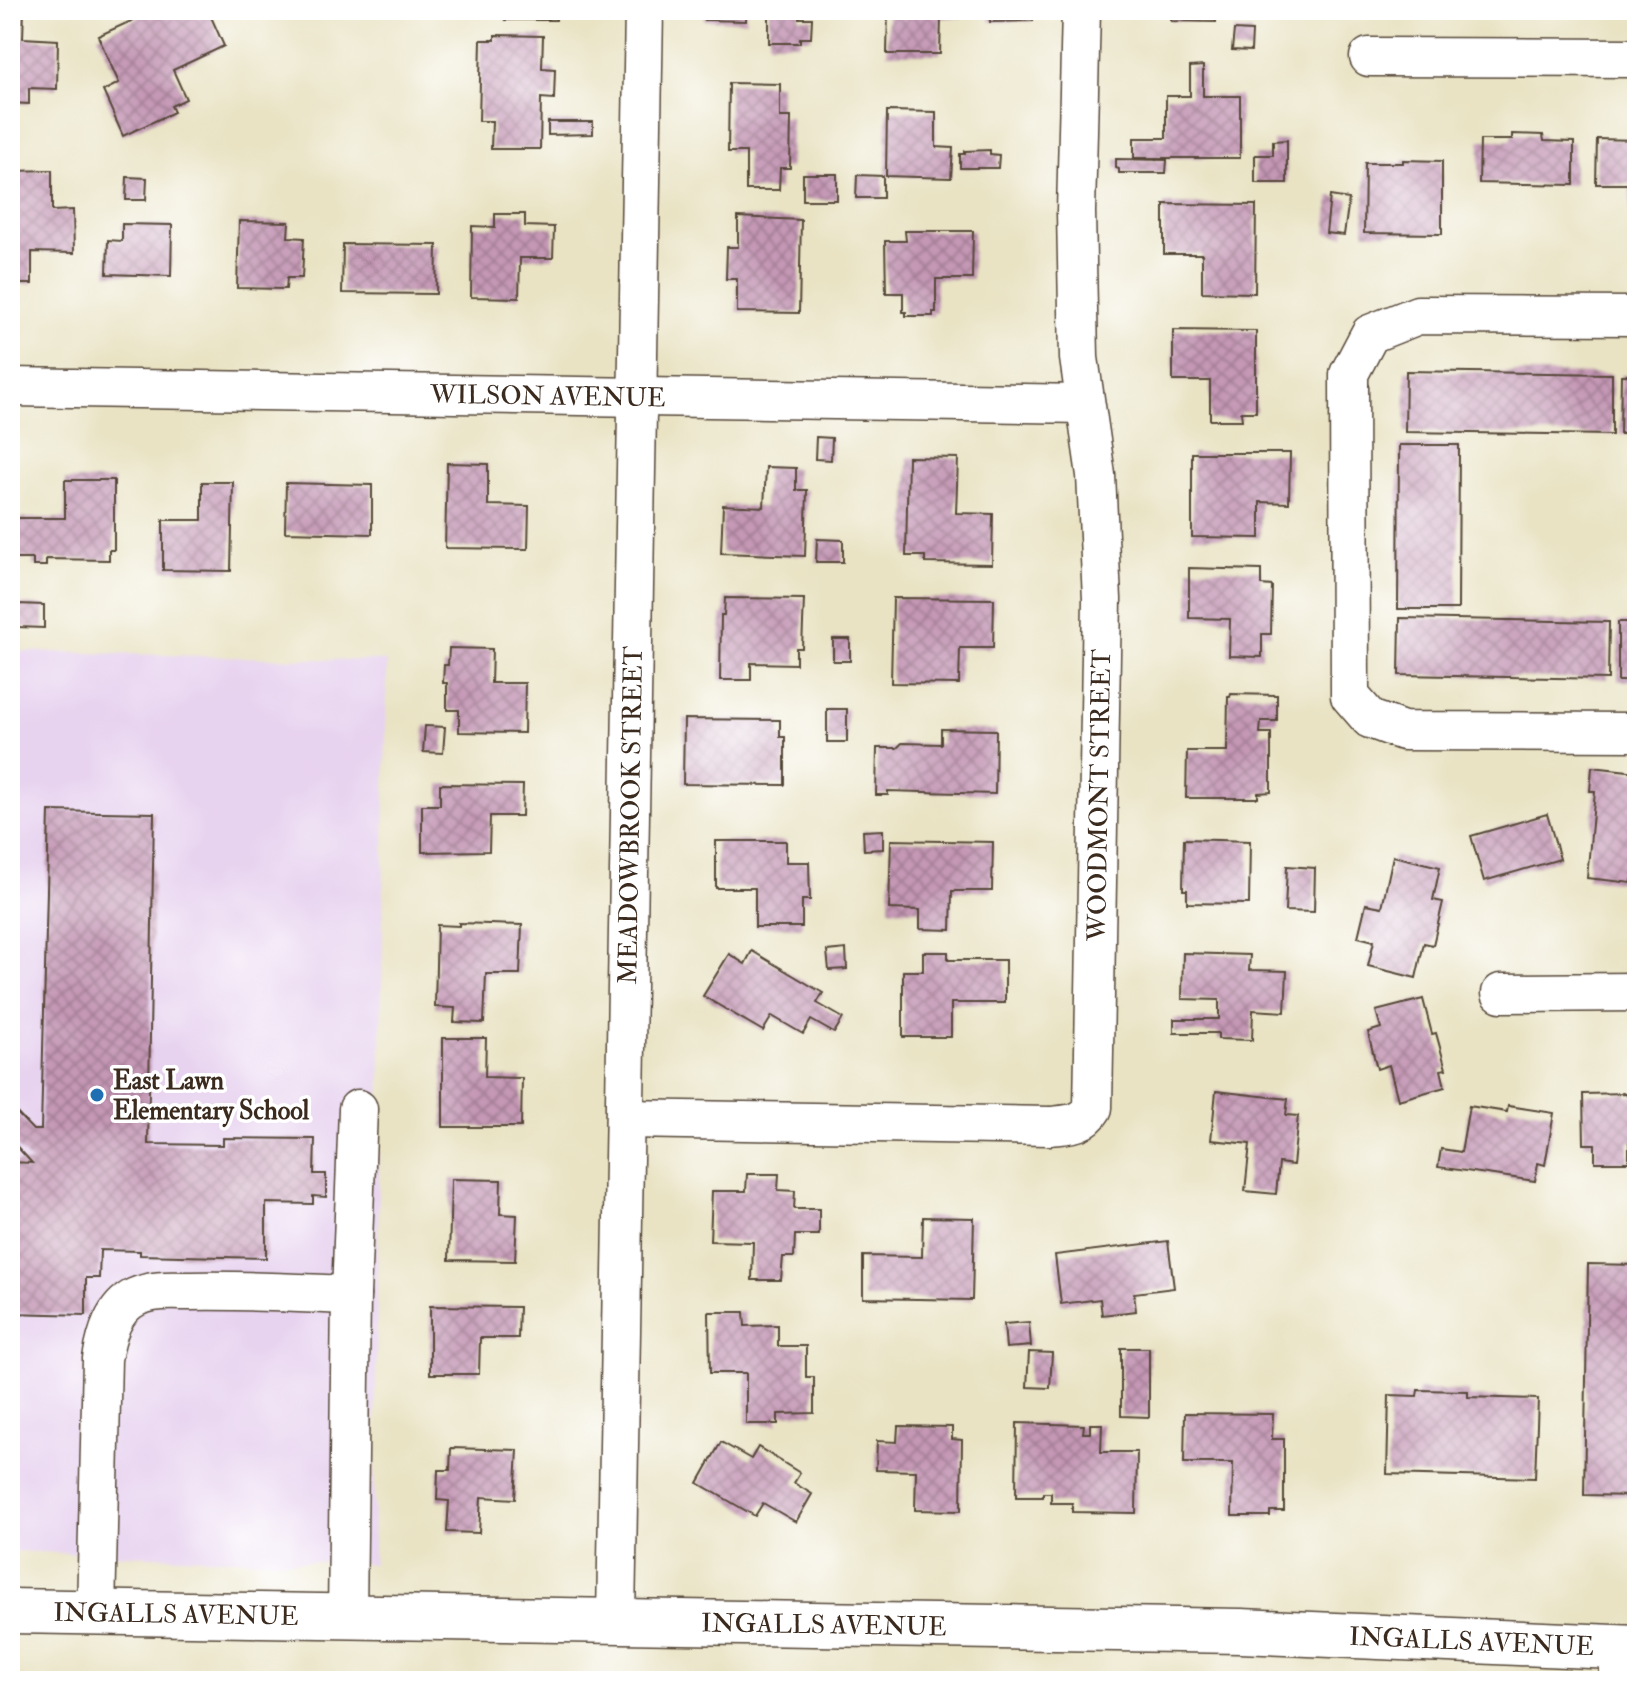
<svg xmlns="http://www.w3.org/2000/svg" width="1647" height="1691" viewBox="0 0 1647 1691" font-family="'IM FELL Double Pica',serif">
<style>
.built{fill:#e7d2ef}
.building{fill:url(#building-cross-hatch)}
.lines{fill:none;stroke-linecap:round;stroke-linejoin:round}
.street-casing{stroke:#554637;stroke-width:41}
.secondary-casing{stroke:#554637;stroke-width:47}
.street{stroke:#fff;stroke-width:38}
.secondary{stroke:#fff;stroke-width:44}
.poi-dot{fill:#1f6fb2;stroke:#fff;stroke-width:3}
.labels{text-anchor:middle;stroke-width:7;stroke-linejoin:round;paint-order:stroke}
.street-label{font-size:26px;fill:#3b2a1e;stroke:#fff}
.poi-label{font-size:26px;font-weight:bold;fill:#3b2a1e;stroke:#fff;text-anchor:start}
</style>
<defs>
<pattern id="building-cross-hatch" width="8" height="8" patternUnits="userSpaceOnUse" patternTransform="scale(2)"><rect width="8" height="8" fill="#c598b6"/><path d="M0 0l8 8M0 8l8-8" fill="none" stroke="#a17c93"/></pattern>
</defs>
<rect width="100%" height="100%" fill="#fff"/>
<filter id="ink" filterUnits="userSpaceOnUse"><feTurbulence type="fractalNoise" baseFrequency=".0125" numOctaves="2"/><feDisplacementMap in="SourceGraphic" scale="16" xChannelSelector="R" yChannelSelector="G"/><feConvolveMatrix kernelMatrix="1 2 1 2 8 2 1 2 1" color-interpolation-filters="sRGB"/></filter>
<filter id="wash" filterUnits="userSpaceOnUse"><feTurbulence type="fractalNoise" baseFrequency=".006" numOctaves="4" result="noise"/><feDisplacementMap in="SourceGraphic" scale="32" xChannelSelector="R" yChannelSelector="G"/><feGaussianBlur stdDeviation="1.8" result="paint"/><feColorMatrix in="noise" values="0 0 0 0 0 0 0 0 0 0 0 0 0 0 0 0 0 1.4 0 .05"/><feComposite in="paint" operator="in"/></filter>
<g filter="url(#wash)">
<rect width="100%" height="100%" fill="#e9e3c4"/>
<polygon class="built" points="10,651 387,661 373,1564 10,1551"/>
<g id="blocks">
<g class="building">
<polygon points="10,10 24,10 23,38 58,40 57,89 29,88 29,104 10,103"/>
<polygon points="137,10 208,10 224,46 173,70 186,99 171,106 174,112 123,136 103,91 119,83 98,36 140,17"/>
<polygon points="495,10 556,10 556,20 505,20 506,14 495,14"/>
<polygon points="704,10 746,10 746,21 704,20"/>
<polygon points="769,10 800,10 799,18 812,18 811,38 800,38 800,43 769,43"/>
<polygon points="888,10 974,10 973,18 941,18 940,54 887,54"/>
<polygon points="989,10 1033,10 1033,21 990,22"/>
<polygon points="1171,10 1216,10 1216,22 1171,21"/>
<polygon points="1234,30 1252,31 1251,51 1232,50"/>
<polygon points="495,35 543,36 542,68 555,69 554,99 541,98 540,149 491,149 492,121 479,121 481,40 495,40"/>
<polygon points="1203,66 1203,96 1240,96 1240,158 1134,158 1134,138 1166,138 1166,96 1190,96 1190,67"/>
<polygon points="729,83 780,84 780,117 791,117 790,168 780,168 779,190 746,190 746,152 728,152"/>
<polygon points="887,111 936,112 936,147 953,148 951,178 886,176"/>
<polygon points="548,122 593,122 593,134 548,135"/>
<polygon points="1512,134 1543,135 1544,141 1574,142 1574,185 1479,183 1480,140 1512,140"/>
<polygon points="1597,139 1637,140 1637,223 1630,223 1630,184 1596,184"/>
<polygon points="1287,140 1287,183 1255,183 1255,155 1273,155 1273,141"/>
<polygon points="990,150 990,154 999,155 998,168 960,168 960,154 965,154 965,151"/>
<polygon points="1116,159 1167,160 1166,173 1119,173 1119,169 1116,168"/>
<polygon points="1403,160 1442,161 1442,234 1364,233 1365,163 1403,163"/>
<polygon points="52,170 52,211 73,210 74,253 32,252 32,284 10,284 10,191 14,191 14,171"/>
<rect x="803" y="174" width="34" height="26"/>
<polygon points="857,175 883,176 883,198 856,198"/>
<polygon points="127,177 147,178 146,200 126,200"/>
<polygon points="1330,196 1349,199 1344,235 1326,233"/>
<polygon points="1164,204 1256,205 1255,293 1202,292 1202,254 1164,254"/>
<polygon points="495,214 525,214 525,226 554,227 553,258 520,258 519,298 471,297 472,226 495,227"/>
<polygon points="738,217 801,220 799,313 737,312 737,279 726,279 727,247 738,247"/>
<polygon points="239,221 289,222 288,237 304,238 302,278 287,278 286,289 237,288"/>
<polygon points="122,224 172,225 171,276 107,274 108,240 122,241"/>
<polygon points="905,231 973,231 972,279 936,279 936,312 933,312 933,316 906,316 906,312 903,312 903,293 886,293 885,241 906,241"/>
<polygon points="343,244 437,245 436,294 342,293"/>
<polygon points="1173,330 1256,331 1256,412 1241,412 1242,420 1210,420 1210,381 1173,381"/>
<polygon points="1406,371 1612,374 1612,435 1405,432"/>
<polygon points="1621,375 1637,375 1637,434 1620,434"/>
<polygon points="816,437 832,438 831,460 815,459"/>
<polygon points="1399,445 1459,445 1458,609 1398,609"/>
<polygon points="1192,453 1290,453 1289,503 1260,502 1260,538 1192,537"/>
<polygon points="908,457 958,458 956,513 993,514 992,564 925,563 925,556 906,556"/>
<polygon points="447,463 488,464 488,505 529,506 528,549 445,548"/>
<polygon points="766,467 796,468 796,490 807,490 805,556 721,553 723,505 764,507"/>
<polygon points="65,480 114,480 114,550 109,550 109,560 46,559 46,566 33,566 33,559 13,559 13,518 65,518"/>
<polygon points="202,482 233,482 231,571 163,570 163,520 202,520"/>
<polygon points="286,483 372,485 372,534 285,532"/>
<polygon points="817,539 843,540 843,562 816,562"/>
<polygon points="1189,568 1261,570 1261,585 1272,586 1271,634 1262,634 1262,657 1229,656 1230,619 1189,618"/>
<polygon points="725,598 804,599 802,648 796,648 796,664 751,663 751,680 720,680 721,615 724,615"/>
<polygon points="893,598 994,599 993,648 960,648 959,684 891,683"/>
<polygon points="18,604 44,605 44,628 18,627"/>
<polygon points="1400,618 1609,622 1608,679 1399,675"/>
<rect x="1618" y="622" width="19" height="59"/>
<rect x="833" y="639" width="17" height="22"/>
<polygon points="449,648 492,649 491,683 525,683 524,733 459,732 459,710 447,710 447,683 443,683 444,665 448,665"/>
<polygon points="1231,694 1277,695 1277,721 1261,721 1260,733 1271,733 1271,792 1258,793 1258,798 1186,798 1187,751 1227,751 1228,697 1230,697"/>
<rect x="827" y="709" width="20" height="33"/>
<polygon points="684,719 780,720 780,737 785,737 785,785 683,784"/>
<polygon points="425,726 445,727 443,753 423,752"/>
<polygon points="941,729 996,730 995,794 888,791 888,795 876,795 877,748 897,748 902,743 941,744"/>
<polygon points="1592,767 1637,772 1637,880 1632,880 1632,883 1587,878 1595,791 1590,791"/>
<polygon points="440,784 523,785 522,816 490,816 489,851 422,852 422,805 440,805"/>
<polygon points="49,811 154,813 148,1144 223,1145 223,1138 315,1139 314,1174 326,1174 326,1197 313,1196 313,1204 266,1203 266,1258 140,1255 140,1251 100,1250 99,1278 86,1278 86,1315 10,1313 10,1162 32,1163 10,1139 10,1106 33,1130 41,1130"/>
<polygon points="1547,814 1560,859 1484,881 1471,836"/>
<polygon points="883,830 883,849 864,850 863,831"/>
<polygon points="1184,839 1250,841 1249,904 1187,903 1187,890 1183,890"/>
<polygon points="891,840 993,842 992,891 952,891 951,930 920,929 920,910 889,909"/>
<polygon points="716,841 786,841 786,862 809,862 810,900 802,900 802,927 755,927 755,888 716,888"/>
<polygon points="1393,856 1440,867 1433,900 1443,902 1433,945 1424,943 1416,978 1368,966 1374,941 1358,937 1366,904 1382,907"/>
<polygon points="1287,866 1315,868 1314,912 1285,911"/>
<polygon points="459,923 522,925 520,974 486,974 484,1023 454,1022 455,1008 435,1007 437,925 459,926"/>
<polygon points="846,949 847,969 829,970 827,951"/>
<polygon points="752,951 823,993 817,1003 843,1018 834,1033 811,1020 803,1034 772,1016 763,1031 703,996 729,954 745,964"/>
<polygon points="923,952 948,952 948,960 1005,960 1005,1003 951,1003 951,1037 903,1037 903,971 923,971"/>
<polygon points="1183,953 1250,955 1249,970 1287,971 1285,1012 1253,1010 1252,1040 1218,1039 1218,1033 1174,1033 1174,1019 1219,1019 1219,1000 1182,999"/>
<polygon points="1423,999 1432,1034 1436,1033 1446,1069 1441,1070 1445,1087 1398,1100 1389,1065 1377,1069 1368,1032 1381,1028 1376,1011"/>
<polygon points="443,1038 486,1038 485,1077 522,1078 521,1127 443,1127"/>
<polygon points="1216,1091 1288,1099 1286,1115 1298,1116 1293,1165 1279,1163 1276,1194 1245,1191 1250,1144 1211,1140"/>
<polygon points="1627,1093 1627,1096 1637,1096 1637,1142 1629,1142 1629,1162 1595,1162 1595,1144 1584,1144 1583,1094"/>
<polygon points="1469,1106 1507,1112 1508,1106 1554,1113 1545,1165 1538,1163 1535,1181 1438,1167 1441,1149 1461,1152"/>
<polygon points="747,1174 779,1174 778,1190 795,1191 794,1209 819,1209 819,1235 795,1235 794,1257 783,1257 781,1280 752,1280 753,1242 710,1241 712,1191 746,1191"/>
<polygon points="451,1179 501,1180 500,1214 517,1215 515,1261 449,1260"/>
<polygon points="923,1217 974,1218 972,1300 863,1298 863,1256 922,1257"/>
<polygon points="1168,1241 1174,1288 1134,1293 1136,1311 1102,1315 1100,1299 1061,1304 1055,1255"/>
<polygon points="1588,1264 1637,1265 1637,1496 1584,1495"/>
<polygon points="430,1306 519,1307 518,1338 480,1338 479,1374 430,1374"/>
<polygon points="709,1312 744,1312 745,1326 778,1325 778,1346 806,1346 806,1377 814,1377 814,1413 778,1414 778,1424 746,1424 746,1373 710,1373"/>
<polygon points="1029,1322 1031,1346 1006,1348 1004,1324"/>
<polygon points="1121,1348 1149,1348 1149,1417 1121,1416"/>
<polygon points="1029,1352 1052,1353 1050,1388 1027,1387"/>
<polygon points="1418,1390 1468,1391 1468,1397 1538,1399 1535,1478 1387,1474 1389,1395 1417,1396"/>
<polygon points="1185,1413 1273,1414 1272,1439 1284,1439 1284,1511 1270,1511 1270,1516 1232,1516 1233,1463 1184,1463"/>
<polygon points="1017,1423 1084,1425 1083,1433 1090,1433 1090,1424 1102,1424 1101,1452 1137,1452 1136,1513 1072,1512 1072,1503 1051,1503 1051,1493 1043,1493 1043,1497 1016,1497"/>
<polygon points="898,1426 952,1427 952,1439 962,1440 961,1511 915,1510 916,1471 876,1470 877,1441 897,1442"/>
<polygon points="721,1442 751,1459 758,1447 800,1473 794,1483 812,1494 796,1522 763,1503 755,1516 698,1483"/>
<polygon points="451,1448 518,1450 515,1499 481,1497 479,1533 447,1532 449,1501 437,1500 438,1470 450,1470"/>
</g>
</g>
</g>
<g filter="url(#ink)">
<use href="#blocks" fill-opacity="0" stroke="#554637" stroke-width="2"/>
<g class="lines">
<defs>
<g id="street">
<polyline points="1369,57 1637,58"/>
<polyline points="1637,316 1418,315 1370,334 1349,374 1350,696 1370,719 1403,731 1637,732"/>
<path id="s1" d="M10,387L1085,404"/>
<polyline points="1501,993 1637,992"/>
<path id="s2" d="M626,1119L1050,1126C1068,1124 1083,1125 1093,1108L1102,599L1096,475L1079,358L1076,212L1081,10"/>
<path d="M96,1612L102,1359C106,1336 113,1308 136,1297C153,1289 173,1291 191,1291C244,1290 298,1293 351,1295"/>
<polyline points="347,1616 351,1295 358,1109"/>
<path id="s3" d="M616,1619L644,10"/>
<polyline points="1619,1681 1619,1647"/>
</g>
<g id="secondary">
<path id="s4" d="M10,1611L1241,1631L1637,1648"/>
</g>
</defs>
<use href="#street" class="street-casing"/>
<use href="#secondary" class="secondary-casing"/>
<use href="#street" class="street"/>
<use href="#secondary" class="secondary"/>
</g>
</g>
<circle class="poi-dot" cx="97" cy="1095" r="8"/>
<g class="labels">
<g class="street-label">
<text dy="9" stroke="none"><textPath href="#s1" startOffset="538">WILSON AVENUE</textPath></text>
<text dy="9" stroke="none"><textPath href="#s2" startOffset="786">WOODMONT STREET</textPath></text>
<text dy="9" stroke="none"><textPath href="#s3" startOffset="804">MEADOWBROOK STREET</textPath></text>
<text dy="9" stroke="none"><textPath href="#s4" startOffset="166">INGALLS AVENUE</textPath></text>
<text dy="9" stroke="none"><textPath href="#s4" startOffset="814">INGALLS AVENUE</textPath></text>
<text dy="9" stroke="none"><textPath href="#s4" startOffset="1462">INGALLS AVENUE</textPath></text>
</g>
<g class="poi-label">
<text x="113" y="1089">East Lawn<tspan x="113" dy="30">Elementary School</tspan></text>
</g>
</g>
<rect width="1647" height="1691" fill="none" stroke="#fff" stroke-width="40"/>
</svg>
